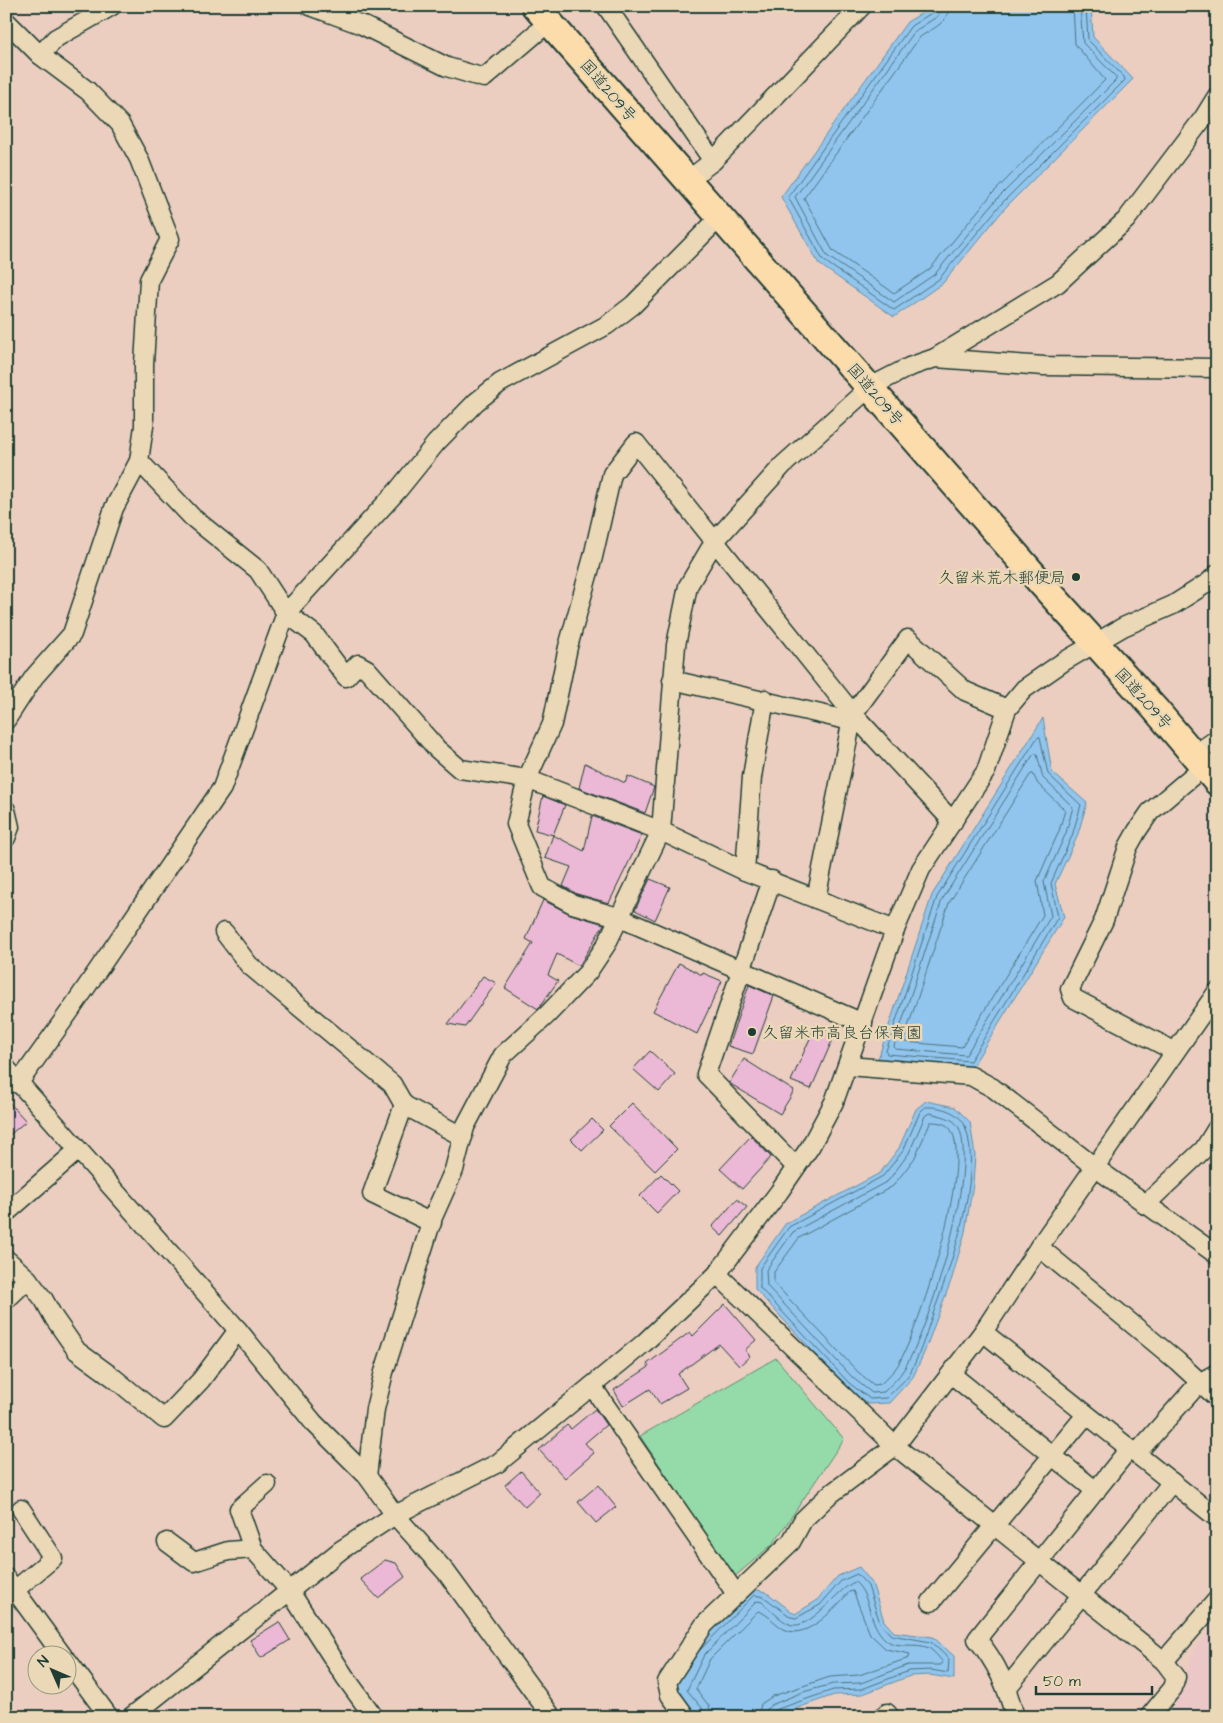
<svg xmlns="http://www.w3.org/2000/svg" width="1223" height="1723" viewBox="0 0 1223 1723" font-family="'Architects Daughter','Klee One',sans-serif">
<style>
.built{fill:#ebc7c7}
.green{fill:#95dba9;stroke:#5a8c6e}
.water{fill:#91c5ee;stroke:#638fa4}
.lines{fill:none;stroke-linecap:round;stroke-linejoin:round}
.shore{stroke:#4d737e;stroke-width:1}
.building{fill:#ebb8d6;stroke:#1f3d34}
.minor-casing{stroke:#1f3d34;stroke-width:21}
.highway-casing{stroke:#1f3d34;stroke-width:30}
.minor{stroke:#ebd8b6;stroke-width:18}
.highway{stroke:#fddcac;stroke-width:26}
.poi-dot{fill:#1f3d34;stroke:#ebd8b6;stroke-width:2}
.labels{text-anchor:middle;stroke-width:5;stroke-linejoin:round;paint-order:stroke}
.street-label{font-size:16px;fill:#1f3d34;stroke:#ebd8b6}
.poi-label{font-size:16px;fill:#1f3d34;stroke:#ebd8b6;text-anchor:end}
</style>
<rect width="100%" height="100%" fill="#ebcec0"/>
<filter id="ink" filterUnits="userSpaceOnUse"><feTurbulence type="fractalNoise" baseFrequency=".02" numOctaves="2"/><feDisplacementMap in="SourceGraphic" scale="10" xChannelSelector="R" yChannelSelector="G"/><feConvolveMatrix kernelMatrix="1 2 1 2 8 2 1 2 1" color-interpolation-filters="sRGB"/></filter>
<g filter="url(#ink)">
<polygon class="built" points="1217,1624 1217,1717 1169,1717 1196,1647"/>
<polygon class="green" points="776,1358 844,1439 773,1544 734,1577 640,1436"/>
<g class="water">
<polygon points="934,6 1091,6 1093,37 1133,79 1005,208 943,283 894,317 819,264 781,197 907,22"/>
<polygon points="1043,718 1052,772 1087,803 1077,837 1055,884 1064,917 972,1067 878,1059 932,895"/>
<polygon points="926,1101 955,1107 970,1122 975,1155 973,1184 965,1232 952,1278 924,1353 913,1377 889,1403 868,1404 845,1386 755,1289 755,1267 786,1223 880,1173 899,1148 916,1109"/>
<polygon points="859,1567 872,1583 884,1621 894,1632 933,1637 954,1656 954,1679 930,1675 910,1676 863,1694 834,1695 772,1717 694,1717 673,1694 694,1649 753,1589 766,1592 795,1614 816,1601 838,1576"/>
</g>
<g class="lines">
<g class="shore">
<polyline points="935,6 933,12 911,26 788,197 823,260 894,310 939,279 1001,204 1125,80 1124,77 1088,40 1086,6"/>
<polyline points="942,6 938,16 915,31 795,197 827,256 894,302 935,274 996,200 1116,80 1116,77 1083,43 1080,6"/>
<path d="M949,6C948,24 933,28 920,37L804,198L833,251L894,293L930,269L991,195L1105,80L1075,44L1073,6"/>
<polygon points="1040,737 1048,774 1081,805 1072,836 1051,883 1058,917 970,1061 887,1054 886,1051 937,897 1037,738"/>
<polygon points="1037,754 1043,778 1073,807 1066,833 1044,882 1051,916 966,1055 895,1049 894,1046 942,900 1033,755"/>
<polygon points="1033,774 1038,784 1065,810 1059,831 1037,881 1043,915 962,1047 905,1042 904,1039 949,903 1030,775"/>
<path d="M926,1107C939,1106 960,1112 965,1126C984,1176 949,1271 931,1319C925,1337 919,1356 910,1373C904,1382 894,1390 886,1398L870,1399L849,1383L760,1288V1268L789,1227L883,1176L903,1151L920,1112Z"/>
<path d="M930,1113C940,1116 954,1117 959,1128C978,1170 929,1330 904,1369C899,1378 890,1385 884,1392L872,1393L853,1378L767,1286L766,1270L793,1232L888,1181L909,1153L925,1116Z"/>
<path d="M931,1122C938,1122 947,1123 951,1130C973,1165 919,1329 898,1365C894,1372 886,1378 881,1384L874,1385L858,1372L774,1283V1272L799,1238L893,1186L914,1159Z"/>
<polyline points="699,1651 754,1595 764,1597 791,1617 796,1618 820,1605 841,1581 857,1574 868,1586 880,1623 891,1635 931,1642 949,1659 948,1673 931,1670 909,1671 862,1689 833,1690 775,1710 771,1717"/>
<path d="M704,1717L702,1708L687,1690L704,1655L757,1601L762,1602C770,1609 779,1619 789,1624C810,1633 838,1587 855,1582C872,1597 867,1623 886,1640C897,1649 916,1642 929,1648C934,1651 939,1658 943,1662L941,1665H908L861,1683L833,1684L803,1692L771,1705L766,1710L765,1717"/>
<path d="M712,1717L709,1706L696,1689L710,1659L758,1611C769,1614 776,1626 786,1630C808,1640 837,1606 849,1592L853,1591L870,1634L886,1649L910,1654L909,1658L859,1675L830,1677L773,1696L761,1704L758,1717"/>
</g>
</g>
<g class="building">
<polygon points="585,763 625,783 628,776 654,787 645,813 579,788"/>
<polygon points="543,796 565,805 553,835 535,830"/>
<polygon points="592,816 642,835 609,903 577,894 563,886 571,867 545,858 553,835 584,851"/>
<polygon points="650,879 670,887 655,920 635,910"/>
<polygon points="543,900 570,914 604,924 579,966 557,954 548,975 558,981 538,1009 505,988 533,943 526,939"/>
<polygon points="679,963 702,975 703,973 722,981 697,1034 653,1011"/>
<polygon points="483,976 496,983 465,1027 448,1024"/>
<polygon points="749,985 774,996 753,1054 728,1046"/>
<polygon points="816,1025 835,1034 811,1089 791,1081"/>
<polygon points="650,1051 675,1074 659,1092 633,1069"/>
<polygon points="744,1059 794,1091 780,1114 729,1083"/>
<polygon points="6,1099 26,1121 6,1138"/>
<polygon points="632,1103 677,1149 655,1171 609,1126"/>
<polygon points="592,1119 603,1130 582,1150 571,1139"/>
<polygon points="751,1136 771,1157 742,1189 720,1169"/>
<polygon points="661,1174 678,1191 657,1213 640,1196"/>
<polygon points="737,1199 747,1207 722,1236 712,1227"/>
<polygon points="725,1304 756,1340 745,1350 750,1356 739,1366 719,1344 678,1374 687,1388 660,1404 650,1389 623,1406 614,1390 649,1367 647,1364 690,1332 693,1336"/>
<polygon points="595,1409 606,1425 585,1443 594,1453 565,1478 539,1450 567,1425 571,1429"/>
<polygon points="521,1471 540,1493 525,1507 505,1485"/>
<polygon points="598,1485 616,1507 596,1523 578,1502"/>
<polygon points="385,1560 396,1563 405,1577 378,1598 360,1579"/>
<polygon points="279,1622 290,1640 261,1658 250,1640"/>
</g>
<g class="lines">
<defs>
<g id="minor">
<polyline points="310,6 362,25 447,67 484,78 549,22"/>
<polyline points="606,6 713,161"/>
<polyline points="6,21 40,55 88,91 120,124 139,159 170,239 149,280 144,364 144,426 139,461 114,508 72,634 34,677 6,720"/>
<polyline points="40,55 56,38 112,6"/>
<polyline points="688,180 713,161 862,6"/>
<polyline points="935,358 1044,366 1217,368"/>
<polyline points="139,461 192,517 258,570 286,613 314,634 346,677 358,664 367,669 437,749 460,769 527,779 661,831 745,871 895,930"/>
<polyline points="672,680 851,721"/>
<polyline points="1194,755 1217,739"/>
<polyline points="6,810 10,827 6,838"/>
<polyline points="745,871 752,777 765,699"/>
<polyline points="772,880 706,1074 796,1167"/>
<polyline points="816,899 853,714 908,639 965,691 1007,709"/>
<polyline points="224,932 249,965 392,1084 404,1105 463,1137"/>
<polyline points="863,1023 618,917 573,904 542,887 516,824 527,779 552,724 568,647 593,557 612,474 636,443 853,714 953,822"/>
<polyline points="1174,1051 1073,998 1070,989 1104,920 1128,847 1137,831 1150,812 1203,767"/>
<polyline points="848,1066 971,1076 993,1088 1096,1168 1217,1255"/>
<polyline points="6,1068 238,1330 313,1422 367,1476 395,1515 446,1572 552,1717"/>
<polyline points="18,1084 70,1011 222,788 286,613 398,490 436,443 476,402 500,383 607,325 633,305 720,217"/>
<polyline points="404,1105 372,1194 432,1223"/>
<polyline points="1145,1205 1204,1149 1217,1128"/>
<polyline points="6,1213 77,1151"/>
<polyline points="1039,1247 1177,1361 1217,1398"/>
<polyline points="6,1259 28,1279 44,1300 54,1318 77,1351 114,1378 164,1419 201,1380 238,1330"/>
<polyline points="717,1274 895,1446 1164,1661 1217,1600"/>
<polyline points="6,1300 28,1279"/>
<polyline points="983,1332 1217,1518"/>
<polyline points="951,1374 1096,1491"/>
<polyline points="592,1386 736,1594"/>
<polyline points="1136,1454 1199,1383 1217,1373"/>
<polyline points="367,1476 375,1409 384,1372 433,1217 454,1170 465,1127 503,1055 547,1015 588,972 606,945 661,831 676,645 688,586 714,542 783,465 870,387 909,367 935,358 1058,283 1126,220 1204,117 1217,96"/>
<polyline points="167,1542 194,1562 228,1551 253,1549 289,1590 345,1677 374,1717"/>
<polyline points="253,1549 239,1509 267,1484"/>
<polyline points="6,1578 63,1656"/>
<polyline points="15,1590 53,1558 21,1509"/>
<polyline points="931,1602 1086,1415"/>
<polyline points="68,1661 109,1717"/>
<polyline points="1007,1688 1172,1482"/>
<polyline points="131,1717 341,1550 395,1515 498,1463 644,1343 717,1274 779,1192 810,1147 834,1102 895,930 921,869 986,771 1007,709 1024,689 1063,662 1123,627 1173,605 1209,582 1217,574"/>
<polyline points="686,1717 670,1695 667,1682 704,1625 791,1542 803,1520 828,1496 895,1446 983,1332 1039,1247 1217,992"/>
<polyline points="882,1717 887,1713 890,1717"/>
<path d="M1015,1717C1007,1687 997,1663 977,1639L1129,1449"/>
<polyline points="1149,1717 1173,1688 1176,1677 1164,1661"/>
</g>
<polyline id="highway" points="535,6 1040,582 1155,709 1217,782"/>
</defs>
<use href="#minor" class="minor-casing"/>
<use href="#highway" class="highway-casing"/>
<use href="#minor" class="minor"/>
<use href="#highway" class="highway"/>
</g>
</g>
<g class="poi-dot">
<circle cx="1076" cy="577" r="5"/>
<circle cx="752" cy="1032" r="5"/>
</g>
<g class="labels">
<g class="street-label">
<text transform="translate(609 90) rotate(49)" y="6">国道209号</text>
<text transform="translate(876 394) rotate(49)" y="6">国道209号</text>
<text transform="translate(1144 698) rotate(48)" y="6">国道209号</text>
</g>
<g class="poi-label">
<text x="1066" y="583">久留米荒木郵便局</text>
<text x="762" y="1038" text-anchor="start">久留米市高良台保育園</text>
</g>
</g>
<rect width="1223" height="1723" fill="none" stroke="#ebd8b6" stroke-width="25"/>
<rect x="12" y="12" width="1198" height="1698" fill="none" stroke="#1f3d34" stroke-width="2" filter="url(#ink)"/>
<g transform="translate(52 1670) rotate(315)"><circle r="24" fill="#ebd8b6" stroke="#999a82"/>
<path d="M0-4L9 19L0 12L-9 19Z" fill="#1f3d34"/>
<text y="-8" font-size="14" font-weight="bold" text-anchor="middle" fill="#1f3d34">N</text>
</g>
<path d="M1036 1686v8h116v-8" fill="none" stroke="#1f3d34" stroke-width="2.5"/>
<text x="1043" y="1686" font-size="15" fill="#1f3d34" stroke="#ebd8b6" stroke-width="4" paint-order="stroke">50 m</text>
</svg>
